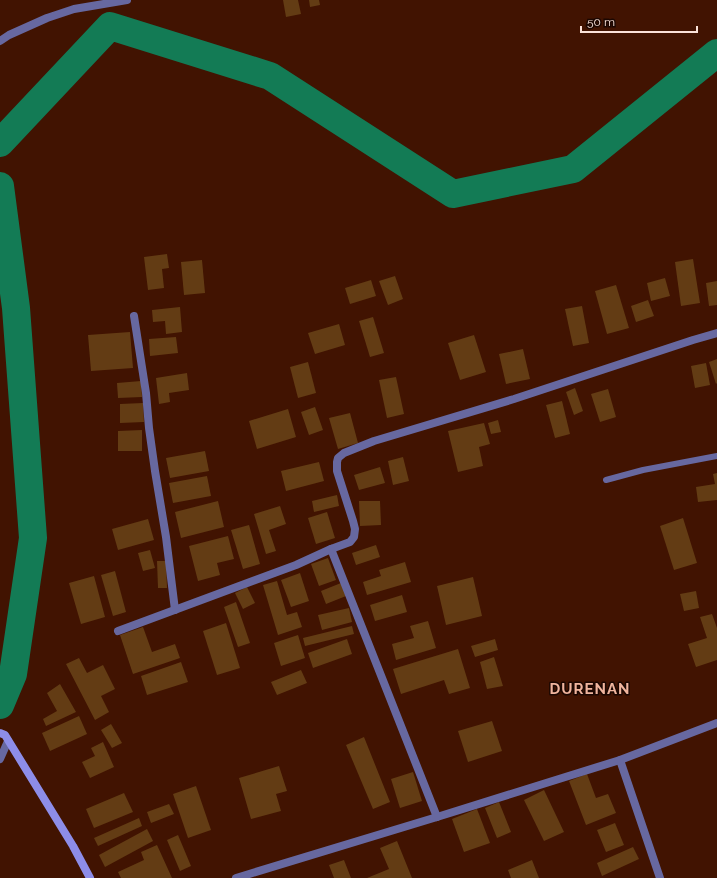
<svg xmlns="http://www.w3.org/2000/svg" width="717" height="878" viewBox="0 0 717 878" font-family="Raleway,sans-serif">
<style>
.lines{fill:none;stroke-linecap:round;stroke-linejoin:round}
.river{stroke:#137b55;stroke-width:28}
.building{fill:#633c14}
.lane{stroke:#6768a0;stroke-width:6}
.street{stroke:#6768a0;stroke-width:8}
.secondary{stroke:#8d8de8;stroke-width:8}
.labels{text-anchor:middle;stroke-width:3;stroke-linejoin:round;paint-order:stroke}
.district-label{font-size:15px;font-weight:bold;letter-spacing:1px;fill:#efb49d;stroke:#1b0702}
</style>
<rect width="100%" height="100%" fill="#411301"/>
<g class="lines">
<g class="river">
<polyline points="0,143 110,26 270,76 453,194 573,169 717,53"/>
<polyline points="0,186 16,308 33,538 13,674 0,705"/>
</g>
</g>
<g class="building">
<polygon points="283,0 298,0 301,14 286,17"/>
<polygon points="309,0 319,0 320,5 310,7"/>
<polygon points="167,254 169,268 162,269 164,288 148,290 144,257"/>
<polygon points="693,259 700,303 681,306 675,262"/>
<polygon points="202,260 205,293 184,295 181,262"/>
<polygon points="395,276 403,299 388,305 379,281"/>
<polygon points="665,278 670,296 651,301 647,283"/>
<polygon points="371,280 376,296 350,304 345,288"/>
<polygon points="717,281 717,305 709,306 706,283"/>
<polygon points="616,285 629,328 607,334 595,291"/>
<polygon points="648,300 654,316 636,322 631,306"/>
<polygon points="582,306 589,343 573,346 565,309"/>
<polygon points="180,307 182,332 166,334 165,321 153,322 152,310"/>
<polygon points="373,317 384,353 370,357 359,321"/>
<polygon points="339,324 345,345 315,354 308,333"/>
<polygon points="130,332 133,368 91,371 88,335"/>
<polygon points="474,335 486,372 460,380 448,343"/>
<polygon points="176,337 178,353 150,356 149,339"/>
<polygon points="523,349 530,379 506,384 499,354"/>
<polygon points="717,359 717,383 716,384 709,362"/>
<polygon points="308,362 316,393 298,398 290,367"/>
<polygon points="706,363 710,385 695,388 691,366"/>
<polygon points="187,373 189,390 169,393 170,402 159,404 156,378"/>
<polygon points="396,377 404,414 387,418 379,380"/>
<polygon points="141,381 142,397 118,398 117,383"/>
<polygon points="575,388 583,411 574,415 566,392"/>
<polygon points="608,389 616,417 600,422 591,394"/>
<polygon points="562,401 570,434 555,438 546,405"/>
<polygon points="143,403 144,422 120,423 120,404"/>
<polygon points="315,407 323,430 309,435 301,412"/>
<polygon points="288,409 296,437 257,449 249,421"/>
<polygon points="350,413 358,443 338,449 329,418"/>
<polygon points="498,420 501,432 491,434 488,423"/>
<polygon points="484,423 490,444 479,447 483,466 458,472 448,431"/>
<polygon points="142,430 142,451 118,451 118,431"/>
<polygon points="205,451 209,471 170,478 166,458"/>
<polygon points="403,457 409,481 393,485 388,461"/>
<polygon points="319,462 324,481 286,491 281,471"/>
<polygon points="380,467 385,483 359,490 354,475"/>
<polygon points="717,473 717,500 698,502 696,487 715,484 713,474"/>
<polygon points="207,476 211,496 173,503 169,483"/>
<polygon points="337,495 339,506 314,512 312,501"/>
<polygon points="218,501 224,527 181,538 175,512"/>
<polygon points="359,501 380,501 381,525 360,526"/>
<polygon points="280,506 286,524 269,530 276,551 266,554 254,514"/>
<polygon points="327,512 335,538 316,544 308,518"/>
<polygon points="683,518 697,563 674,570 660,526"/>
<polygon points="148,519 154,540 118,550 112,529"/>
<polygon points="249,525 260,564 243,569 231,530"/>
<polygon points="228,536 234,559 217,563 220,575 198,581 189,546"/>
<polygon points="376,545 380,557 356,565 352,553"/>
<polygon points="150,550 155,568 143,571 138,553"/>
<polygon points="328,558 336,580 319,586 311,564"/>
<polygon points="157,561 166,561 167,588 158,588"/>
<polygon points="405,562 411,582 367,595 363,582 381,576 379,570"/>
<polygon points="115,571 126,612 113,616 101,575"/>
<polygon points="300,573 309,601 291,607 281,580"/>
<polygon points="94,576 105,617 81,624 69,583"/>
<polygon points="473,577 482,616 446,625 437,586"/>
<polygon points="277,581 287,615 297,612 302,627 278,635 263,585"/>
<polygon points="341,583 346,596 326,604 321,591"/>
<polygon points="247,587 255,603 243,609 235,593"/>
<polygon points="696,591 699,608 684,611 680,594"/>
<polygon points="402,595 407,612 375,621 370,605"/>
<polygon points="236,602 250,643 238,647 224,607"/>
<polygon points="349,608 352,622 322,630 318,615"/>
<polygon points="712,614 717,628 717,660 696,667 688,644 707,638 700,617"/>
<polygon points="428,621 436,648 396,660 392,644 414,638 410,626"/>
<polygon points="226,623 240,668 217,675 203,631"/>
<polygon points="352,626 354,634 305,646 303,638"/>
<polygon points="143,627 152,652 175,644 180,658 133,674 120,635"/>
<polygon points="298,635 305,658 281,666 274,643"/>
<polygon points="347,639 352,654 313,668 308,653"/>
<polygon points="495,639 498,650 475,657 471,646"/>
<polygon points="458,649 470,688 449,694 444,680 401,694 393,669"/>
<polygon points="494,657 503,686 487,689 480,662"/>
<polygon points="79,658 87,673 103,665 115,689 101,696 109,712 95,720 66,664"/>
<polygon points="181,662 188,682 147,695 141,676"/>
<polygon points="301,670 307,683 277,695 271,682"/>
<polygon points="60,684 76,712 46,726 43,719 57,711 47,693"/>
<polygon points="79,716 87,734 50,751 42,733"/>
<polygon points="492,721 502,751 468,762 458,731"/>
<polygon points="111,724 122,743 112,748 101,730"/>
<polygon points="364,737 390,802 373,809 346,745"/>
<polygon points="103,742 114,767 90,778 82,762 95,756 91,748"/>
<polygon points="279,766 287,791 276,794 281,811 251,819 239,778"/>
<polygon points="413,772 422,801 400,808 391,779"/>
<polygon points="587,774 596,798 608,794 616,813 586,825 569,781"/>
<polygon points="196,786 211,830 188,838 173,794"/>
<polygon points="544,790 564,832 544,841 524,800"/>
<polygon points="124,793 133,812 94,828 86,809"/>
<polygon points="499,802 511,832 497,838 485,808"/>
<polygon points="169,804 174,814 151,823 147,812"/>
<polygon points="477,809 490,843 464,852 452,819"/>
<polygon points="139,818 142,826 98,846 94,838"/>
<polygon points="615,823 624,845 606,852 597,830"/>
<polygon points="147,829 153,841 105,867 99,855"/>
<polygon points="178,835 191,866 180,871 167,840"/>
<polygon points="397,841 412,878 367,878 389,869 380,848"/>
<polygon points="157,845 172,878 121,878 118,872 144,860 141,852"/>
<polygon points="633,847 639,859 602,876 597,863"/>
<polygon points="344,860 351,878 334,878 329,865"/>
<polygon points="532,860 539,878 511,878 508,870"/>
</g>
<g class="lines">
<polyline class="lane" points="606,480 643,470 717,456"/>
<g class="street">
<polyline points="0,41 9,35 47,18 74,9 127,0"/>
<polyline points="134,316 146,393 149,428 155,471 166,537 175,610"/>
<polyline points="331,549 437,817"/>
<polyline points="118,631 296,565 331,549 350,542 354,537 355,529 353,521 337,471 337,462 338,458 344,453 374,441 514,399 693,340 717,333"/>
<polyline points="0,759 8,741"/>
<polyline points="620,760 660,878"/>
<polyline points="236,878 437,817 620,760 717,723"/>
</g>
<polyline class="secondary" points="0,733 5,735 73,846 90,878"/>
</g>
<g class="labels">
<g class="district-label">
<text x="590" y="694">DURENAN</text>
</g>
</g>
<path d="M581 26v6h116v-6" fill="none" stroke="#fbe2d9" stroke-width="2"/>
<text x="587" y="26" font-size="12" fill="#fbe2d9" stroke="#1b0702" stroke-width="3" paint-order="stroke">50 m</text>
</svg>
